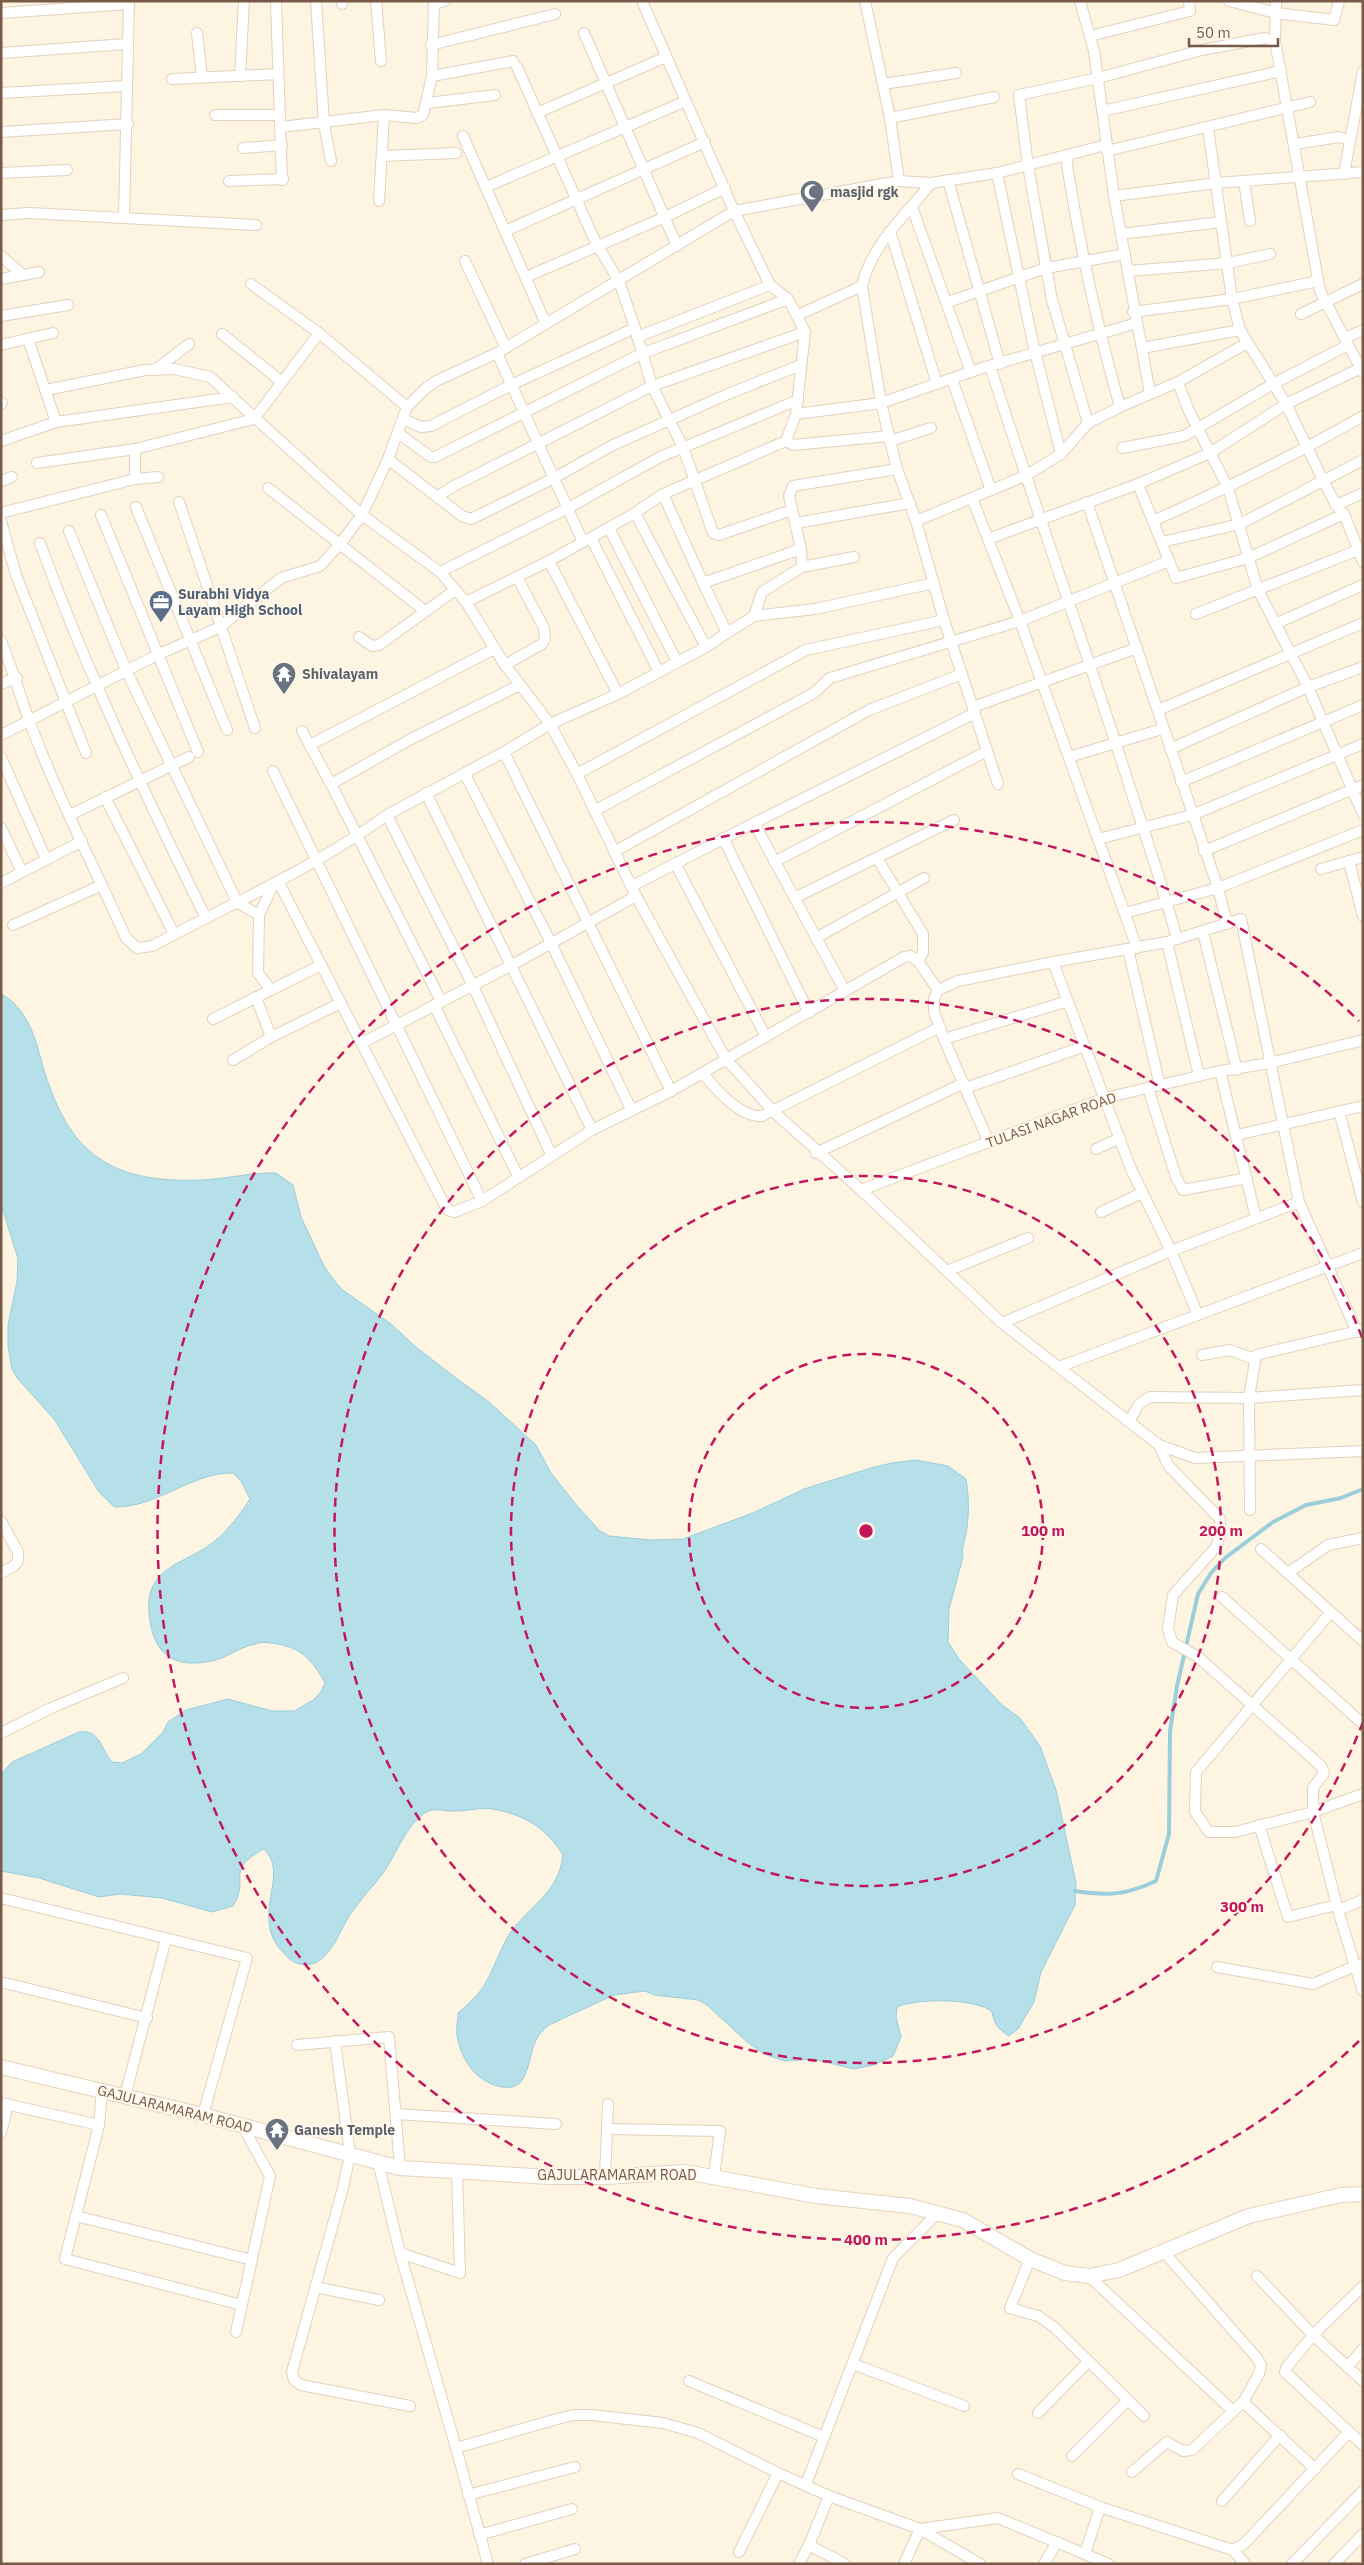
<svg xmlns="http://www.w3.org/2000/svg" width="1364" height="2565" viewBox="0 0 1364 2565" font-family="'IBM Plex Sans',sans-serif">
<style>
.water{fill:#b5dfe9;stroke:#9bcedb}
.lines{fill:none;stroke-linecap:round;stroke-linejoin:round}
.stream{stroke:#9bcedb;stroke-width:4}
.street-casing{stroke:#e3d1bd;stroke-width:12}
.secondary-casing{stroke:#e8d2bb;stroke-width:16}
.street{stroke:#fff;stroke-width:10}
.secondary{stroke:#fff;stroke-width:14}
.ring{fill:none;stroke:#c2185b;stroke-width:2.5;stroke-dasharray:9 6}
.labels{text-anchor:middle;stroke-width:4;stroke-linejoin:round;paint-order:stroke}
.worship-label{font-size:14px;font-weight:bold;fill:#5b616d;stroke:#fff8ea;text-anchor:start}
.service-label{font-size:14px;font-weight:bold;fill:#4e5e75;stroke:#fff8ea;text-anchor:start}
.street-label{font-size:14px;fill:#775a47;stroke:#fff8ea}
.centre{fill:#c2185b;stroke:#fff8ea;stroke-width:2.5}
.ring-label{font-size:15px;text-anchor:middle;font-weight:bold;fill:#c2185b;stroke:#fff8ea;stroke-width:4;stroke-linejoin:round;paint-order:stroke}
</style>
<rect width="100%" height="100%" fill="#fef4e2"/>
<path class="water" d="M1,994C24,1006 34,1032 40,1056C65,1149 104,1184 202,1180C223,1179 245,1174 266,1173H276L293,1185L301,1217L324,1266L336,1283L344,1291L391,1324L416,1347L452,1375L489,1402L536,1445L551,1473L578,1507L600,1531L609,1536L651,1540L683,1539L755,1512L804,1489L874,1467L892,1463L916,1460L948,1466L966,1479C969,1496 969,1512 967,1528C966,1538 961,1547 963,1557L949,1609L948,1642L959,1659L1001,1704L1020,1718L1040,1746L1056,1790L1076,1883L1075,1905L1041,1972L1034,2002L1018,2029L1009,2036C998,2029 994,2024 992,2012C977,1998 916,1998 897,2007L896,2017L901,2037L893,2056L874,2065L854,2069L813,2059L785,2061L764,2054L747,2042L707,2005L698,2000L654,1995L645,1991L614,1995L549,2025C528,2041 534,2059 523,2079C514,2094 492,2086 481,2078C468,2069 460,2052 457,2036C456,2029 458,2020 458,2013C468,2004 480,1994 486,1982C495,1966 500,1949 510,1933C529,1906 559,1893 563,1855C546,1828 525,1815 493,1809C479,1807 470,1811 456,1811C444,1812 435,1806 423,1814C405,1828 396,1855 383,1873C373,1887 361,1898 352,1912C338,1931 328,1974 296,1963C289,1960 284,1953 279,1948C252,1912 290,1874 264,1849C223,1871 251,1877 233,1906L212,1912L162,1898L120,1894L99,1897L39,1878L1,1871V1774L12,1762L79,1732C100,1729 101,1749 112,1762L122,1763L141,1754L163,1732L168,1722L186,1710L228,1699L272,1711H294L313,1700L320,1693L325,1683C313,1661 302,1648 277,1644C270,1643 262,1641 255,1644C241,1647 229,1656 216,1660C174,1670 153,1656 149,1613C145,1564 187,1565 216,1540C227,1531 242,1512 250,1499L241,1481L233,1473C192,1472 157,1508 114,1507L99,1492L54,1419L17,1378L12,1369L8,1346V1325L17,1281L18,1259L1,1204Z"/>
<g class="lines">
<path class="stream" d="M1075,1891C1108,1896 1126,1895 1156,1881L1169,1834L1170,1731L1177,1686L1198,1594L1211,1573L1225,1558L1273,1522L1306,1505L1341,1498L1363,1489"/>
<defs>
<g id="street">
<polyline points="276,1 282,180"/>
<polyline points="316,1 324,124 331,161"/>
<polyline points="342,1 342,4"/>
<polyline points="376,1 381,61"/>
<polyline points="865,1 890,118 899,181"/>
<polyline points="1080,1 1094,51 1114,196 1150,393"/>
<polyline points="1229,1 1276,13 1334,20 1339,1"/>
<polyline points="1276,1 1275,41 1320,291 1363,373"/>
<polyline points="434,4 445,1"/>
<polyline points="1,13 129,4"/>
<polyline points="197,33 202,77"/>
<polyline points="584,33 677,246"/>
<polyline points="1090,36 1190,11 1189,1"/>
<polyline points="431,45 555,14"/>
<polyline points="1,53 126,44"/>
<polyline points="240,76 244,1"/>
<polyline points="432,76 513,61"/>
<polyline points="172,79 278,74"/>
<polyline points="883,84 956,73"/>
<polyline points="1,93 126,86"/>
<polyline points="428,103 495,95"/>
<polyline points="1102,111 1281,71"/>
<polyline points="537,113 666,57"/>
<polyline points="215,115 279,115"/>
<polyline points="890,118 994,97"/>
<polyline points="281,127 384,115 417,118 423,115 432,76 434,1"/>
<polyline points="1208,128 1232,299 1240,330 1286,404 1323,480 1336,505 1344,514 1363,562"/>
<polyline points="1,132 128,124"/>
<polyline points="463,136 546,324"/>
<polyline points="1295,144 1339,137 1350,140"/>
<polyline points="243,148 282,145"/>
<polyline points="1107,151 1310,102"/>
<polyline points="382,156 456,153"/>
<path d="M1068,156L1067,165C1080,247 1097,326 1120,407"/>
<polyline points="1,173 67,170"/>
<polyline points="997,173 1034,348 1061,454"/>
<polyline points="1344,174 1363,71"/>
<polyline points="948,180 1000,364"/>
<polyline points="229,181 283,179"/>
<polyline points="1244,181 1250,221"/>
<polyline points="486,187 686,101"/>
<polyline points="1114,196 1217,183 1363,172"/>
<polyline points="379,201 384,115"/>
<polyline points="912,207 971,372"/>
<polyline points="1,215 29,213 256,225"/>
<polyline points="124,218 129,1"/>
<polyline points="505,231 705,142"/>
<polyline points="890,231 937,384"/>
<polyline points="1121,234 1221,222"/>
<polyline points="1,256 23,275"/>
<polyline points="465,261 506,348"/>
<polyline points="1128,271 1228,263 1270,254"/>
<polyline points="526,277 665,217 725,188"/>
<polyline points="1,279 39,272"/>
<polyline points="251,284 319,333 407,407"/>
<polyline points="862,286 881,403 897,469 916,521 944,620 998,784"/>
<polyline points="948,302 1046,268 1125,254"/>
<polyline points="1133,312 1232,299 1318,281"/>
<polyline points="1301,314 1363,284"/>
<path d="M798,315L862,286C871,245 906,215 931,183"/>
<polyline points="1,316 68,305"/>
<polyline points="635,328 652,386 683,447 713,533 719,535 792,510"/>
<polyline points="222,334 282,382"/>
<polyline points="637,337 770,285"/>
<polyline points="1345,338 1363,330"/>
<polyline points="28,339 56,422"/>
<polyline points="1,345 53,333"/>
<polyline points="1142,348 1240,330"/>
<polyline points="497,353 583,542"/>
<path d="M990,366C1036,510 1087,651 1132,794C1148,843 1164,890 1177,939"/>
<polyline points="155,370 189,344"/>
<polyline points="952,379 991,490"/>
<polyline points="1178,382 1188,409 1228,488 1258,590 1308,687 1363,814"/>
<polyline points="46,390 145,370 174,369 210,377 362,515 440,572 466,602 505,665 550,724 577,774 636,896 726,1059 774,1112 861,1190 1002,1323 1159,1445 1195,1458 1363,1451"/>
<polyline points="1,404 2,403"/>
<polyline points="796,414 881,403 982,368 1137,323"/>
<polyline points="403,419 421,427 431,426 511,385 635,328 619,281 596,243 517,67"/>
<polyline points="1088,423 1052,300 1028,166 1019,95 1098,78 1202,50 1265,38 1275,41"/>
<polyline points="398,433 431,457 435,457 641,354 788,299"/>
<polyline points="1,441 56,422 233,397"/>
<polyline points="786,441 793,445 889,436"/>
<polyline points="890,441 931,428"/>
<polyline points="1122,448 1184,436 1273,384 1348,345"/>
<polyline points="135,449 135,479"/>
<polyline points="388,459 462,516 471,519 554,478 611,446 728,394 801,365"/>
<polyline points="37,463 135,449 254,419 319,333"/>
<polyline points="897,469 793,486 789,496 801,549 802,567 762,592 754,616 815,609 934,583"/>
<polyline points="1,481 12,477"/>
<polyline points="1138,484 1169,561"/>
<polyline points="268,488 425,611"/>
<polyline points="663,494 703,583 801,549"/>
<polyline points="437,497 454,486 652,386 805,332"/>
<polyline points="972,498 1020,621 1137,948"/>
<polyline points="179,502 255,728"/>
<polyline points="1087,502 1218,888 1227,924"/>
<polyline points="1336,505 1363,493"/>
<polyline points="136,507 227,730"/>
<polyline points="1,513 135,479 158,477"/>
<polyline points="635,513 706,647"/>
<polyline points="101,515 198,752"/>
<polyline points="1,521 16,575 86,753"/>
<polyline points="916,521 1025,476 1061,454 1088,423 1120,407 1178,382 1247,343"/>
<path d="M1153,521C1225,489 1295,455 1363,416"/>
<polyline points="796,523 910,503"/>
<polyline points="609,528 677,662"/>
<polyline points="69,531 126,670 237,902 259,915 258,973 271,990"/>
<polyline points="591,538 659,672"/>
<polyline points="988,539 1138,484 1210,453 1286,404 1363,367"/>
<polyline points="1162,542 1240,524 1363,460"/>
<path d="M40,543C87,672 145,795 206,918"/>
<polyline points="549,561 618,694"/>
<polyline points="802,567 854,557"/>
<polyline points="440,572 568,508 660,457 798,400"/>
<polyline points="703,583 727,633 754,616"/>
<polyline points="466,602 549,561 635,513 663,494 786,441 796,414 805,332 788,299 770,285 734,211 642,1"/>
<polyline points="1196,614 1358,550"/>
<polyline points="1275,624 1363,585"/>
<polyline points="359,637 372,646 379,645 455,590"/>
<path d="M1,641C12,667 19,693 29,720C56,794 94,866 126,938L137,948L152,946C231,904 314,868 387,815"/>
<polyline points="505,665 542,644 545,639 544,628 517,577"/>
<polyline points="1,684 17,678"/>
<polyline points="973,707 1137,648"/>
<polyline points="1158,710 1363,623"/>
<polyline points="302,731 331,784 411,739 520,685"/>
<polyline points="1,735 157,655 220,627 281,578 320,566 340,544 362,515 388,459 407,407 425,389 436,381 497,353 734,211 899,181 931,183 997,173 1106,145"/>
<polyline points="310,745 494,649"/>
<polyline points="1170,749 1308,687 1363,667"/>
<polyline points="504,752 671,1091"/>
<polyline points="1,757 46,859"/>
<polyline points="1069,757 1162,729"/>
<polyline points="273,771 482,1201"/>
<polyline points="465,774 551,943 631,1109"/>
<polyline points="577,774 806,650 944,620"/>
<polyline points="1181,782 1363,705"/>
<polyline points="331,784 441,1001"/>
<polyline points="426,793 592,1130"/>
<polyline points="105,797 174,934"/>
<polyline points="594,811 814,693 830,678 1020,621 1169,561 1176,578 1248,558 1344,514"/>
<polyline points="70,815 189,757"/>
<polyline points="1,828 22,872"/>
<polyline points="723,838 809,1013"/>
<polyline points="1098,839 1192,815 1363,744"/>
<polyline points="1204,851 1363,785"/>
<polyline points="614,852 869,710 962,674"/>
<polyline points="877,858 923,934 923,952 918,961"/>
<polyline points="1349,861 1363,916"/>
<polyline points="774,862 987,751"/>
<polyline points="675,863 766,1037"/>
<polyline points="1321,869 1363,857"/>
<polyline points="278,881 443,1202 448,1210 454,1212 482,1201 592,1130 671,1091 904,957 910,956 918,961 938,990"/>
<polyline points="1,883 82,841"/>
<polyline points="632,886 754,823"/>
<polyline points="794,898 954,820"/>
<polyline points="1125,913 1218,888 1363,830"/>
<polyline points="259,915 274,883"/>
<polyline points="13,925 102,885"/>
<polyline points="1203,932 1237,1070"/>
<polyline points="816,938 924,878"/>
<polyline points="1167,942 1053,962 1131,1169 1171,1251 1299,1202"/>
<polyline points="1128,949 1160,1086"/>
<polyline points="845,991 754,823 975,713"/>
<polyline points="256,997 271,1037"/>
<polyline points="434,1005 518,1176"/>
<polyline points="213,1019 321,965"/>
<polyline points="944,1039 1068,1001"/>
<polyline points="362,1043 512,965 636,896"/>
<polyline points="233,1060 271,1037 341,1003"/>
<polyline points="1220,1071 1256,1218"/>
<path d="M703,1073C715,1089 741,1118 762,1116L940,1027"/>
<polyline points="1199,1076 1167,942 1241,919 1299,1202 1357,1332"/>
<polyline points="966,1088 1085,1046"/>
<polyline points="1148,1088 1176,1177 1183,1190 1247,1178"/>
<polyline points="1339,1111 1363,1202"/>
<polyline points="1237,1135 1363,1106"/>
<polyline points="989,1143 944,1039 934,1012 934,999 938,990 958,981 1053,962"/>
<polyline points="1096,1149 1120,1138"/>
<polyline points="816,1153 964,1083"/>
<polyline points="551,1154 472,984 387,815 504,752 550,724 618,694 706,647 727,633"/>
<polyline points="861,1190 1105,1098 1220,1071 1270,1063 1363,1040"/>
<polyline points="1101,1212 1142,1193"/>
<polyline points="947,1271 1028,1238"/>
<polyline points="1002,1323 1171,1251 1198,1315"/>
<polyline points="1202,1355 1230,1350 1254,1359"/>
<polyline points="1059,1367 1363,1253"/>
<polyline points="1129,1422 1139,1404 1150,1397 1249,1398 1256,1355 1362,1330"/>
<polyline points="1159,1445 1168,1465 1220,1519 1220,1534 1216,1547 1173,1595 1168,1629 1172,1642 1198,1657 1321,1766 1324,1773 1313,1788 1313,1812 1363,1794"/>
<polyline points="1250,1510 1249,1398 1363,1390"/>
<polyline points="1,1521 18,1552 18,1561 14,1566 1,1573"/>
<polyline points="1261,1549 1363,1641"/>
<polyline points="1288,1573 1328,1545 1363,1538"/>
<polyline points="1222,1597 1363,1724"/>
<polyline points="1,1733 51,1708 123,1678"/>
<polyline points="1259,1825 1288,1917 1336,1905"/>
<polyline points="1,1898 247,1958 203,2115"/>
<polyline points="1338,1910 1363,1900"/>
<polyline points="1363,1964 1355,1966 1363,1991"/>
<polyline points="1217,1967 1313,1984 1355,1966 1338,1910 1313,1812 1235,1832 1209,1832 1195,1812 1196,1772 1331,1612"/>
<polyline points="1,1982 147,2018"/>
<polyline points="335,2041 350,2154 343,2188 292,2372 294,2380 301,2385 410,2406"/>
<polyline points="297,2045 389,2037 400,2168"/>
<polyline points="102,2090 99,2125 65,2259 242,2305"/>
<polyline points="125,2096 166,1939"/>
<polyline points="1,2103 99,2125"/>
<polyline points="396,2114 556,2124"/>
<polyline points="607,2129 720,2131 714,2176"/>
<polyline points="1,2133 8,2104"/>
<polyline points="378,2162 400,2253"/>
<polyline points="605,2177 608,2104"/>
<polyline points="76,2216 252,2260"/>
<polyline points="1164,2252 1257,2358 1261,2365 1259,2374 1243,2402"/>
<polyline points="1030,2259 1010,2308 1038,2316 1054,2327 1144,2416"/>
<polyline points="1089,2276 1233,2411"/>
<polyline points="1257,2276 1313,2335 1363,2381"/>
<polyline points="1363,2286 1313,2335 1286,2368 1285,2372 1363,2445"/>
<polyline points="315,2287 379,2300"/>
<polyline points="236,2332 270,2176 242,2125"/>
<polyline points="853,2364 964,2406"/>
<polyline points="1347,2367 1363,2349"/>
<polyline points="689,2381 824,2437"/>
<polyline points="1038,2413 1088,2362"/>
<polyline points="456,2448 400,2253 460,2273 457,2171"/>
<polyline points="1072,2456 1128,2400"/>
<polyline points="1132,2472 1167,2442 1183,2451 1192,2450 1243,2402 1315,2469"/>
<polyline points="1018,2474 1100,2507 1085,2554"/>
<polyline points="806,2484 893,2258 938,2213"/>
<polyline points="468,2495 575,2467"/>
<polyline points="1222,2501 1280,2435"/>
<polyline points="1100,2507 1233,2550 1244,2544 1349,2432"/>
<polyline points="479,2535 572,2509"/>
<polyline points="1233,2550 1245,2564"/>
<polyline points="739,2552 778,2473 829,2496"/>
<polyline points="488,2564 456,2448 557,2419 574,2415 592,2415 663,2423 698,2433 778,2473"/>
<polyline points="525,2564 575,2549"/>
<polyline points="799,2564 809,2545"/>
<polyline points="845,2564 809,2545 829,2496 920,2529 998,2518 1109,2564"/>
<polyline points="904,2564 920,2529 980,2564"/>
<polyline points="1044,2564 1057,2542"/>
<polyline points="1292,2564 1363,2491"/>
<polyline points="1334,2564 1363,2534"/>
</g>
<polyline id="secondary" points="1,2067 203,2115 400,2168 551,2177 605,2177 685,2172 816,2196 910,2206 963,2220 1030,2259 1065,2273 1089,2276 1119,2270 1249,2216 1341,2195 1363,2194"/>
</defs>
<use href="#street" class="street-casing"/>
<use href="#secondary" class="secondary-casing"/>
<use href="#street" class="street"/>
<use href="#secondary" class="secondary"/>
</g>
<g class="ring">
<circle cx="866" cy="1531" r="177"/>
<circle cx="866" cy="1531" r="355"/>
<path d="M1363 1722A532 532 0 1 1 1363 1340"/>
<path d="M1359 2041A709 709 0 1 1 1359 1021"/>
</g>
<defs>
<symbol id="mosque-pin" viewBox="-11 -11 22 30"><path d="M0 17L-7.5 6A9.5 9.5 0 1 1 7.5 6Z" fill="#6b7280" stroke="#fff8ea"/><path d="M3.5-4.9A6 6 0 1 0 3.5 4.9A5 5 0 1 1 3.5-4.9Z" fill="#fff"/></symbol>
<symbol id="office-pin" viewBox="-11 -11 22 30"><path d="M0 17L-7.5 6A9.5 9.5 0 1 1 7.5 6Z" fill="#5c6f8a" stroke="#fff8ea"/><path d="M-6-3h4V-5.5h4V-3h4V5H-6ZM-1-4.5V-3h2v-1.5ZM-6 0V1H6V0Z" fill="#fff"/></symbol>
<symbol id="temple-pin" viewBox="-11 -11 22 30"><path d="M0 17L-7.5 6A9.5 9.5 0 1 1 7.5 6Z" fill="#6b7280" stroke="#fff8ea"/><path d="M0-6L5-2H3V0L6.5 2.5H4V6H1.5V3h-3V6H-4V2.5H-6.5L-3 0V-2H-5Z" fill="#fff"/></symbol>
</defs>
<g fill-rule="evenodd">
<use href="#mosque-pin" x="798" y="178" width="28" height="38"/>
<use href="#office-pin" x="147" y="588" width="28" height="38"/>
<use href="#temple-pin" x="270" y="660" width="28" height="38"/>
<use href="#temple-pin" x="263" y="2116" width="28" height="38"/>
</g>
<g class="labels">
<g class="worship-label">
<text x="830" y="197">masjid rgk</text>
<text x="302" y="679">Shivalayam</text>
<text x="294" y="2135">Ganesh Temple</text>
</g>
<g class="service-label">
<text x="178" y="599">Surabhi Vidya<tspan x="178" dy="16">Layam High School</tspan></text>
</g>
<g class="street-label">
<text transform="translate(1051 1120) rotate(-20)" y="5">TULASI NAGAR ROAD</text>
<text transform="translate(175 2109) rotate(14)" y="5">GAJULARAMARAM ROAD</text>
<text x="617" y="2180">GAJULARAMARAM ROAD</text>
</g>
</g>
<circle cx="866" cy="1531" r="8" class="centre"/>
<g class="ring-label">
<text x="1043" y="1536">100 m</text>
<text x="1221" y="1536">200 m</text>
<text x="1242" y="1912">300 m</text>
<text x="866" y="2245">400 m</text>
</g>
<rect width="1364" height="2565" fill="none" stroke="#775a47" stroke-width="5"/>
<path d="M1189 38v8h89v-8" fill="none" stroke="#775a47" stroke-width="2.5"/>
<text x="1196" y="38" font-size="15" fill="#775a47" stroke="#fff8ea" stroke-width="4" paint-order="stroke">50 m</text>
</svg>
